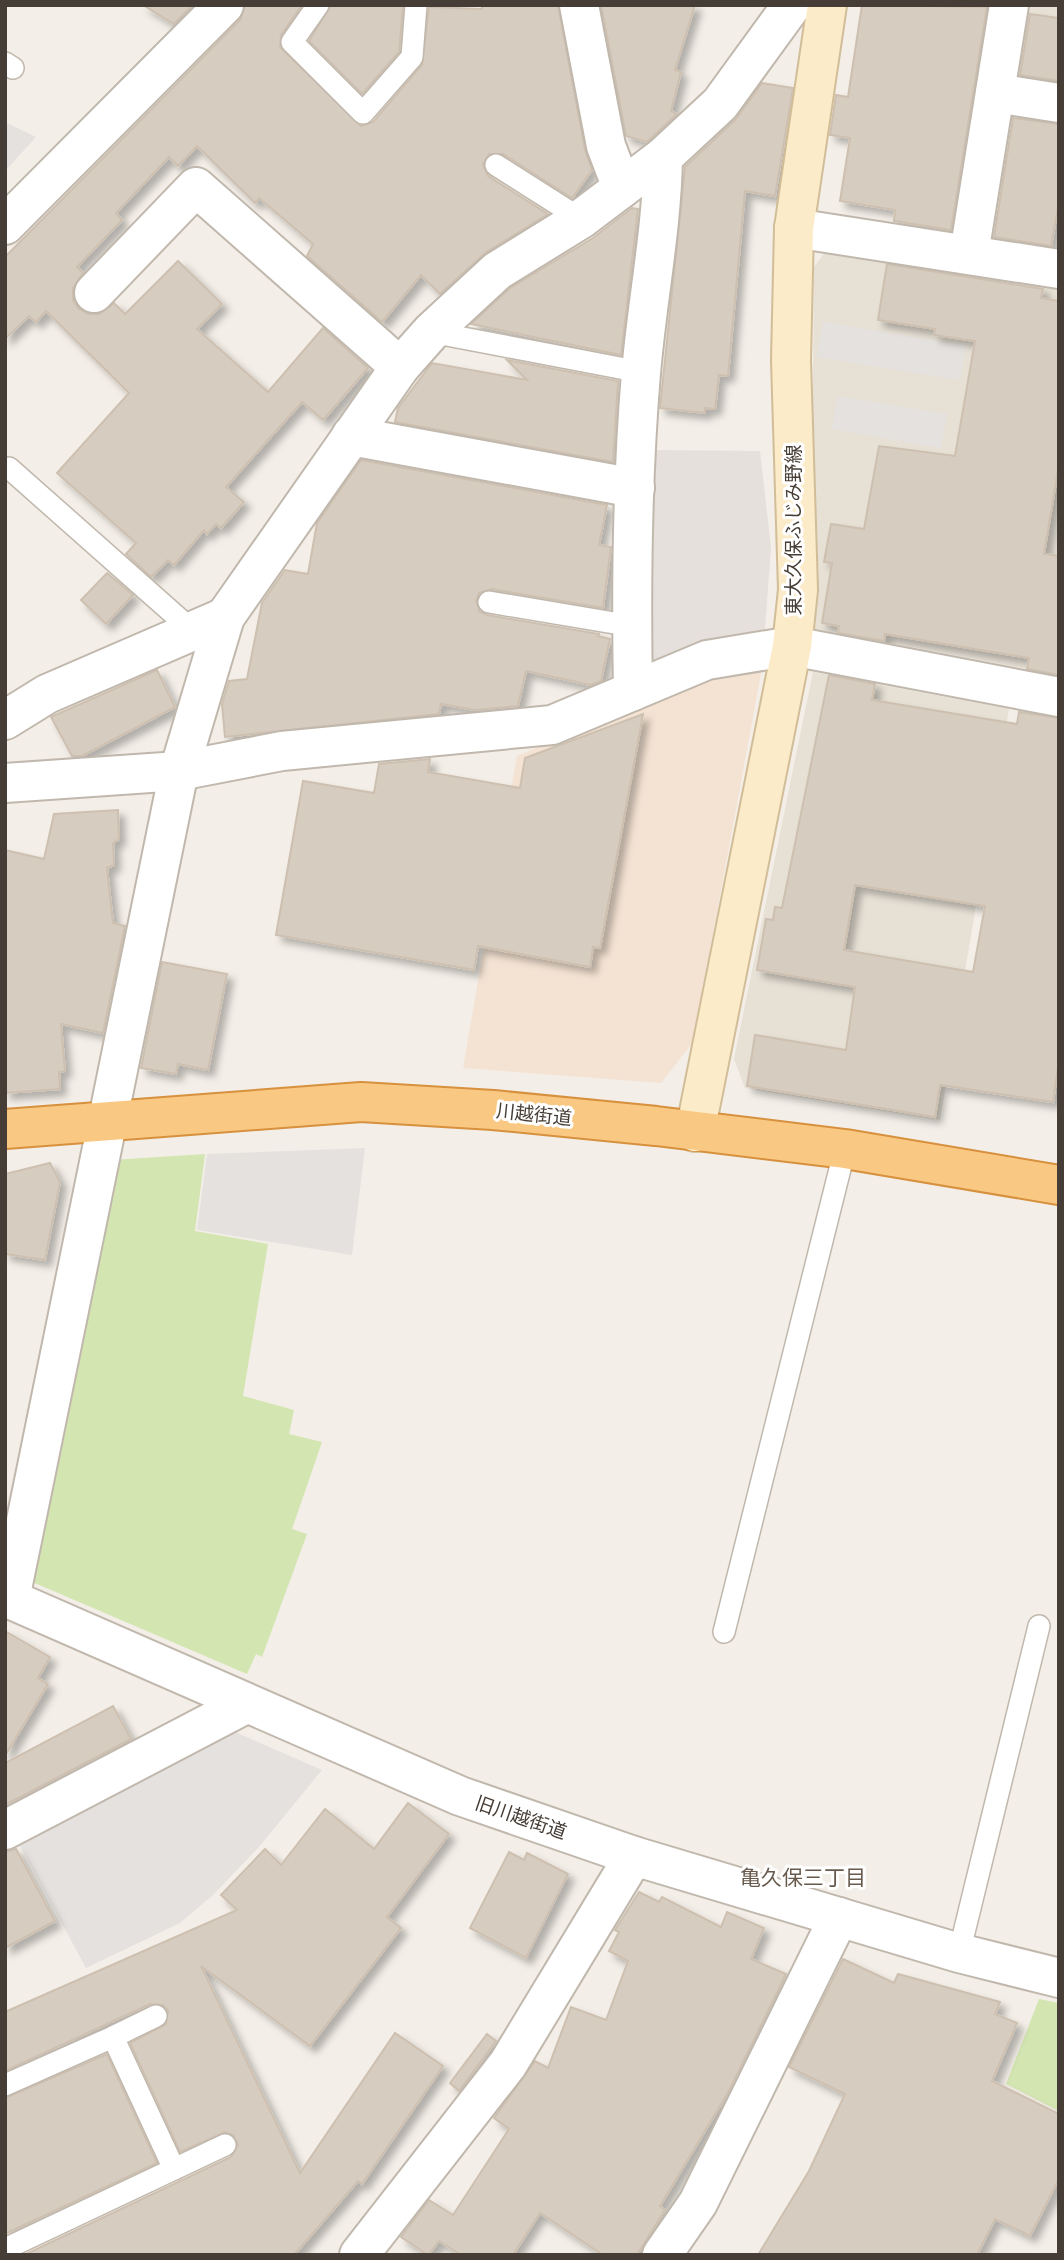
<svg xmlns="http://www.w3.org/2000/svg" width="1064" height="2260" viewBox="0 0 1064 2260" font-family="Ubuntu,'Noto Sans JP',sans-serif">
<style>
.residential{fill:#e6e0d5}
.commercial{fill:#f4e3d3}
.industrial{fill:#e5e0dc}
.green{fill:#d3e5b1}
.parking{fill:#e4e1df}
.building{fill:#d7ccc0;stroke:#cec0b0;stroke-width:2;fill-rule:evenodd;filter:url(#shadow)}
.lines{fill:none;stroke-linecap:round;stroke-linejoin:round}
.service-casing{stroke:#c1b8ad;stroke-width:24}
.minor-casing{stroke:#c1b8ad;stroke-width:42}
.tertiary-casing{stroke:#c1b8ad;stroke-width:42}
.secondary-casing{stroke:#d1bd98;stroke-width:42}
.trunk-casing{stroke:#d7903d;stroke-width:42}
.service{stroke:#fff;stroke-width:21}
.minor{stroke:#fff;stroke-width:38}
.tertiary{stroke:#fff;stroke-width:38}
.secondary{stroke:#fcebc8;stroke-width:38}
.trunk{stroke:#f9c983;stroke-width:38}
.labels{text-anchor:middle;stroke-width:6;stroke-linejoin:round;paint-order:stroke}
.street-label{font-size:19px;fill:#463e36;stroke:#fff}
.neighbourhood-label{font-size:21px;fill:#685b4e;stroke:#fff}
</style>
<defs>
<filter id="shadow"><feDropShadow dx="6" dy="6" stdDeviation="3.5" flood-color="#0004"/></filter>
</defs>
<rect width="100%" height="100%" fill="#f3eee7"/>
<g class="residential">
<polygon points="1027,5 1059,5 1059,85 1026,80 1016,73"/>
<polygon points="829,247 1059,286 1059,675 811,628 814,267"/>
<polygon points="813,672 1009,709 940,1120 745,1088 734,1059"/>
</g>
<polygon class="commercial" points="762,668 693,1042 661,1083 463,1068 517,756 713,673"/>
<polygon class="industrial" points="654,450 760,451 771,548 764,641 646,668"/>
<g class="green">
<polygon points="205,1154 195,1231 268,1244 243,1396 294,1410 289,1434 322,1442 292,1529 307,1534 262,1657 256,1654 247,1674 30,1581 112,1160"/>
<polygon points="1039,1999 1059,2003 1059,2111 1006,2084"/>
</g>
<g class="parking">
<polygon points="5,122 36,137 5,171"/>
<polygon points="823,322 966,346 960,380 817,357"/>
<polygon points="838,396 947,414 941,448 832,429"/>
<polygon points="365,1148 352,1255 197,1230 207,1154"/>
<polygon points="226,1728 322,1770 258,1848 213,1895 180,1923 86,1968 19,1844"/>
</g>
<g class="building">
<polygon points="143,5 193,5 174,24"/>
<polygon points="245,5 302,5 281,35 280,47 361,126 373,122 422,65 429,7 482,9 482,5 558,5 585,150 592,170 572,198 503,154 489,154 483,164 488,176 548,214 485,253 440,294 421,275 382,322 307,256 313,244 259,198 255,203 197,146 178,166 169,157 116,213 122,220 77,267 83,273 73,288 73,300 78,308 88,314 99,314 114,303 125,314 178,261 222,304 197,329 268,392 323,328 368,368 323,420 302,402 226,487 244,502 221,528 216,524 207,534 204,530 174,565 168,560 151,577 126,554 136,543 57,473 129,393 46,311 36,322 29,316 5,339 5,257 240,20"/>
<polygon points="331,5 403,6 399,52 362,94 309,41"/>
<polygon points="601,5 695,5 675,70 681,72 671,111 677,114 647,142 626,136"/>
<polygon points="862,5 987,7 951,230 894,221 895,210 840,201 850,138 830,135 836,95 848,97"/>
<polygon points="1030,14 1059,18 1059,81 1020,75"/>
<polygon points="762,83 793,88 775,196 745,191 728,376 719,375 715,409 705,408 705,413 660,408 685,167 735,120"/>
<polygon points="1013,118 1059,124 1059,202 1051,246 994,237"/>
<polygon points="632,208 638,209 621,355 471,324 510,288 593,238"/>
<polygon points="887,264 1043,289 1041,298 1059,301 1059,464 1044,554 1059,556 1059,675 1027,669 1029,658 885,634 884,641 838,633 839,626 822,623 832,563 824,562 831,524 864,529 879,446 955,456 975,341 934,335 935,329 878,320"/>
<polygon points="507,360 618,381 613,462 395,422 398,408 432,363 527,380"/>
<polygon points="361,460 607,505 599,545 611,547 603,608 491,589 479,593 476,601 480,612 487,615 599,634 598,636 610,639 601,681 590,685 526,671 518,706 475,710 441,704 439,714 225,737 222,704 229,681 247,679 262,603 285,570 308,574 317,523"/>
<polygon points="107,573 133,595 106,624 81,600"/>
<polygon points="157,670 175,707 82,756 72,756 51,717"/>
<path d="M829,675L875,684L872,700L1017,724L1019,712L1059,718V1060L1053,1102L940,1085L935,1117L747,1086L755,1035L846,1050L855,987L757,970L766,919L773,920L775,907L782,908ZM855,885L985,906L973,972L844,950Z"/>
<polygon points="643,714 600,948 593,947 590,967 478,946 474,970 276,935 303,781 374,793 379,764 430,759 428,772 520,788 525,758"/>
<polygon points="118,810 119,839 113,843 114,865 107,868 113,923 125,926 103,1033 61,1024 65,1071 59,1072 60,1089 5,1093 5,850 44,859 54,814"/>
<polygon points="162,962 227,974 208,1070 178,1064 176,1074 141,1068"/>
<polygon points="50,1163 60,1182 45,1260 5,1254 5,1174"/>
<polygon points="5,1631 50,1657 38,1678 48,1684 5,1756"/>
<polygon points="113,1706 131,1739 5,1805 5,1763"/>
<polygon points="408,1803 449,1834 387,1917 401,1928 310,2046 201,1966 300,2173 395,2033 443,2066 362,2184 358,2181 294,2255 24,2255 231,2157 238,2145 233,2135 225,2132 180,2152 130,2043 166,2024 168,2011 163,2005 150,2004 5,2071 5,2012 237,1910 221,1895 265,1849 281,1865 325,1809 374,1849"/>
<polygon points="16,1849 55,1921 5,1948 5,1852"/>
<polygon points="509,1852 524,1860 527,1853 568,1874 526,1958 470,1928"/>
<polygon points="639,1892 659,1902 662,1897 721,1927 727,1912 764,1928 751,1959 786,1974 729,2091 660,2206 665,2210 637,2255 603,2255 540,2213 513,2255 461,2255 439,2241 428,2255 401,2237 429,2200 453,2215 509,2129 494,2118 535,2061 548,2068 571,2007 606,2020 628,1961 609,1951 619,1932 615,1930"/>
<polygon points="843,1959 894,1983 898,1974 1000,2002 995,2014 1017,2023 992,2081 1059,2114 1059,2179 1030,2236 995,2219 977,2255 758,2255 809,2171 845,2094 789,2067"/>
<polygon points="487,2034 496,2041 459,2091 450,2083"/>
<polygon points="107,2054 157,2163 5,2234 5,2098"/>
</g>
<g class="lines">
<defs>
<g id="service">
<polyline points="318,5 292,42 363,113 412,57 416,5"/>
<polyline points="5,63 13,68"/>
<polyline points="496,165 581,219"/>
<polyline points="431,332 641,372"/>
<polyline points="9,468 193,631"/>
<polyline points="489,602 632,626"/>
<polyline points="724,1632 845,1149"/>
<polyline points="959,1953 1039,1626"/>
<polyline points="113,2037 156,2016"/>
<polyline points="5,2085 113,2037 174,2169"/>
<polyline points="5,2249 225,2145"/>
</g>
<g id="minor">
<polyline points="579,5 606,146 622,188"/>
<polyline points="995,93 1059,103"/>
<polyline points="5,225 224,5"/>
<polyline points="794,228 1059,269"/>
<polyline points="969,254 1009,5"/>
<polyline points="94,293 196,187 400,367"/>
<polyline points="351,436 635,488"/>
<path d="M633,691C631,585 632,479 641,373C647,301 662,229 663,157"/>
<polyline points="5,720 47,694 225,617"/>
<polyline points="5,783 179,771 282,751 552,725 707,660 792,646 1059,697"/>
<polyline points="10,1599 179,771 225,617 400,367 431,332 497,271 581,219 663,157 720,104 792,5"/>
<polyline points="5,1830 246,1704"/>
<polyline points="359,2255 508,2064 634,1856"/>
<polyline points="662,2255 698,2203 839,1917"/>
</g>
<polyline id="tertiary" points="5,1597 460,1796 634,1856 959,1953 1059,1978"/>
<polyline id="secondary" points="695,1132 792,646 798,590 791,360 794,228 827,5"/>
<polyline id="trunk" points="5,1129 361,1102 493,1110 656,1126 845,1149 1059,1185"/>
</defs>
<use href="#service" class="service-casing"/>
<use href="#minor" class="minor-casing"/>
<use href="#tertiary" class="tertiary-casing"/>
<use href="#secondary" class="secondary-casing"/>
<use href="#trunk" class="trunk-casing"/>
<use href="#service" class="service"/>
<use href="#minor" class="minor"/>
<use href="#tertiary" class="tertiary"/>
<use href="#secondary" class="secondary"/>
<use href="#trunk" class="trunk"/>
</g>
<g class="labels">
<g class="street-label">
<text transform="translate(793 530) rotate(-90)" y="7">東大久保ふじみ野線</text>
<text transform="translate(534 1114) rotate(6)" y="7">川越街道</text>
<text transform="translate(521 1817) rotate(19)" y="7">旧川越街道</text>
</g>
<g class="neighbourhood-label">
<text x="803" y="1885">亀久保三丁目</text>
</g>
</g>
<rect width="1064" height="2260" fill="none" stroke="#463e36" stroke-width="14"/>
</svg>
